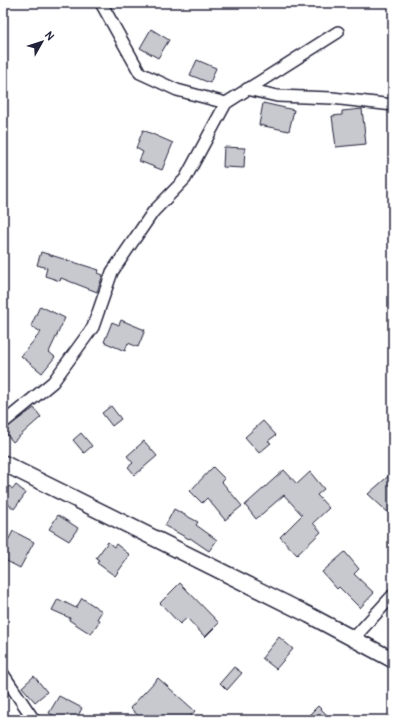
<svg xmlns="http://www.w3.org/2000/svg" width="396" height="723" viewBox="0 0 396 723" font-family="Pangolin,sans-serif">
<style>
.building{fill:#c8c8cf;stroke:#22223b}
.lines{fill:none;stroke-linecap:round;stroke-linejoin:round}
.street-casing{stroke:#22223b;stroke-width:14}
.secondary-casing{stroke:#22223b;stroke-width:18}
.street{stroke:#fff;stroke-width:11}
.secondary{stroke:#fff;stroke-width:15}
</style>
<rect width="100%" height="100%" fill="#fff"/>
<filter id="ink" filterUnits="userSpaceOnUse"><feTurbulence type="fractalNoise" baseFrequency=".025" numOctaves="2"/><feDisplacementMap in="SourceGraphic" scale="8" xChannelSelector="R" yChannelSelector="G"/><feConvolveMatrix kernelMatrix="1 2 1 2 8 2 1 2 1" color-interpolation-filters="sRGB"/></filter>
<g filter="url(#ink)">
<g class="building">
<polygon points="151,29 169,40 158,58 140,48"/>
<polygon points="197,60 216,68 210,83 190,75"/>
<polygon points="263,103 294,110 289,131 259,125"/>
<polygon points="362,109 366,144 336,147 332,116 342,115 342,111"/>
<polygon points="143,130 173,143 162,170 139,161 143,152 136,148"/>
<polygon points="224,147 245,148 244,168 223,167"/>
<polygon points="41,252 99,270 98,273 103,275 97,292 61,278 60,281 45,276 47,268 37,265"/>
<polygon points="40,306 65,318 49,352 55,357 42,373 21,356 41,332 31,326"/>
<polygon points="121,320 145,330 138,347 128,343 125,351 104,342 112,322 119,325"/>
<polygon points="111,406 121,419 112,426 102,413"/>
<polygon points="34,408 41,417 13,442 3,430"/>
<polygon points="263,421 276,435 268,441 271,443 259,453 245,437"/>
<polygon points="81,433 92,446 84,453 73,440"/>
<polygon points="144,441 157,456 135,475 128,467 133,463 127,456"/>
<polygon points="213,467 225,479 222,482 242,506 225,520 207,498 202,503 190,491"/>
<polygon points="284,470 297,484 310,472 324,489 317,495 329,508 313,523 321,532 297,555 280,537 302,515 284,495 256,519 245,505"/>
<polygon points="393,472 393,517 368,494"/>
<polygon points="16,485 26,493 14,509 3,500 3,493 9,486 13,489"/>
<polygon points="174,509 198,522 196,525 217,540 209,551 190,538 189,539 165,526"/>
<polygon points="58,515 78,528 69,541 49,529"/>
<polygon points="13,531 34,542 20,568 3,559 3,550"/>
<polygon points="108,542 114,547 116,544 130,555 115,576 97,563 99,560 96,558"/>
<polygon points="345,552 359,569 354,574 374,593 360,608 339,587 337,589 322,572"/>
<polygon points="180,583 219,623 205,637 187,618 180,624 160,603"/>
<polygon points="82,598 102,611 97,619 100,620 91,634 69,620 70,618 52,610 58,599 76,608"/>
<polygon points="279,637 293,649 276,669 262,658"/>
<polygon points="234,667 242,673 227,690 220,683"/>
<polygon points="34,676 47,692 35,702 22,687"/>
<polygon points="158,678 195,711 187,720 143,720 130,708"/>
<polygon points="59,696 82,708 76,720 62,720 49,713"/>
<polygon points="318,706 332,720 304,720"/>
</g>
<g class="lines">
<defs>
<g id="street">
<polyline points="101,3 140,73 177,90 226,103"/>
<polyline points="247,89 277,96 332,98 393,105"/>
<polyline points="3,423 53,382 93,327 112,272 153,212 185,179 226,103 338,32"/>
<polyline points="353,639 393,595"/>
<polyline points="3,674 34,720"/>
</g>
<polyline id="secondary" points="3,463 309,615 393,660"/>
</defs>
<use href="#street" class="street-casing"/>
<use href="#secondary" class="secondary-casing"/>
<use href="#street" class="street"/>
<use href="#secondary" class="secondary"/>
</g>
</g>
<rect width="396" height="723" fill="none" stroke="#fff" stroke-width="16"/>
<rect x="8" y="8" width="380" height="707" fill="none" stroke="#22223b" stroke-width="1.5" filter="url(#ink)"/>
<g transform="translate(42 42) rotate(51)" stroke="#ffffff" stroke-width="3" paint-order="stroke">
<path d="M0-3L7 15L0 10L-7 15Z" fill="#22223b"/>
<text y="-6" font-size="11" font-weight="bold" text-anchor="middle" fill="#22223b">N</text>
</g>
</svg>
